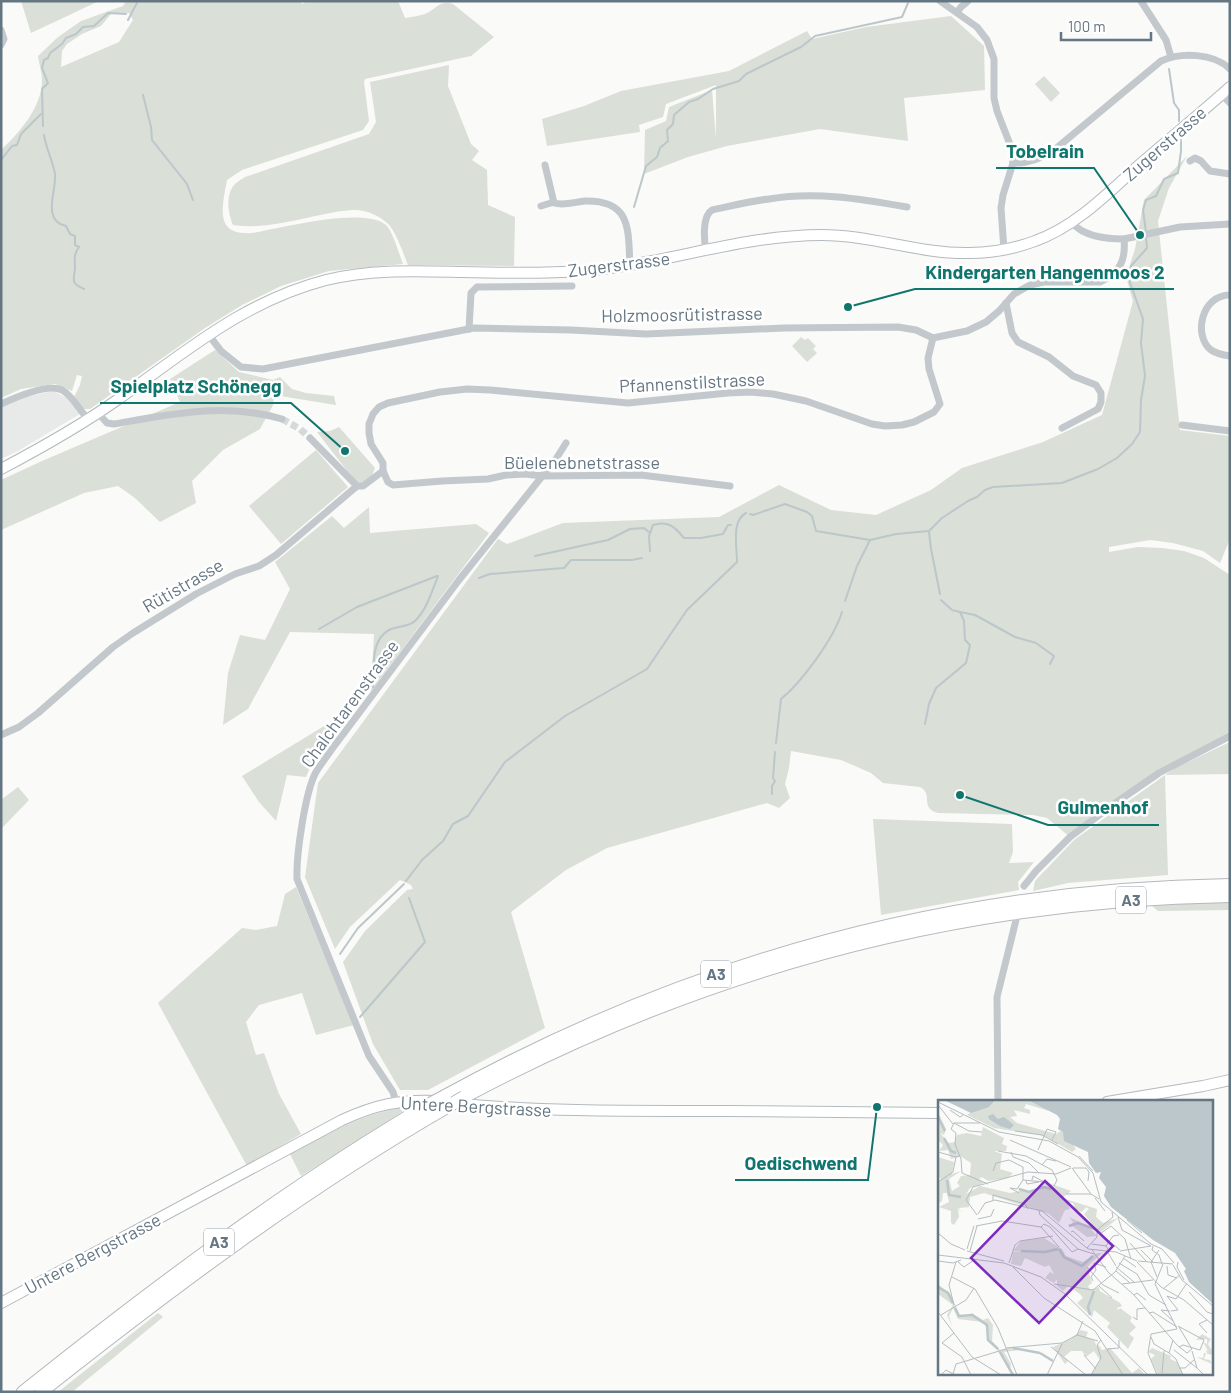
<svg xmlns="http://www.w3.org/2000/svg" width="1231" height="1393" viewBox="0 0 1231 1393" font-family="Barlow,sans-serif">
<style>
.built{fill:#e8e9e9}
.green{fill:#dadfd7;fill-rule:evenodd}
.lines{fill:none;stroke-linecap:round;stroke-linejoin:round}
.stream{stroke:#bbc7cb;stroke-width:2}
.street-tunnel{stroke:#d5d9db;stroke-width:7;stroke-dasharray:7 3.5;stroke-linecap:butt}
.secondary-casing{stroke:#b3babf;stroke-width:12}
.highway-casing{stroke:#b4b9bd;stroke-width:14}
.street{stroke:#c3c8cc;stroke-width:7}
.secondary{stroke:#fff;stroke-width:10}
.highway{stroke:#fff;stroke-width:12}
.highway-bridge-casing{stroke:#b4b9bd;stroke-width:14;stroke-linecap:butt}
.highway-bridge{stroke:#fff;stroke-width:12}
.labels{text-anchor:middle;stroke-width:5;stroke-linejoin:round;paint-order:stroke}
.shield{fill:#fff;stroke:#939fa8;stroke-width:1}
.shield-label{font-size:16px;font-weight:bold;fill:#657683}
.street-label{font-size:18px;fill:#657683;stroke:#fff}
.inset-river{fill:none;stroke:#bbc7cb;stroke-width:2.5}
.inset-road{fill:none;stroke:#b5bdc2;stroke-width:1}
.view{fill:#7b2cbf;fill-opacity:0.15;stroke:#7b2cbf;stroke-width:2.5}
.inset-edge{fill:none;stroke:#657683;stroke-width:2.5}
.leader{fill:none;stroke:#0f766e;stroke-width:2}
.callout-dot{fill:#0f766e;stroke:#fff;stroke-width:2}
.callout-label{font-size:19px;text-anchor:middle;font-weight:bold;fill:#0f766e;stroke:#fff;stroke-width:5;stroke-linejoin:round;paint-order:stroke}
</style>
<rect width="100%" height="100%" fill="#fafaf8"/>
<polygon class="built" points="53,391 69,399 80,414 18,451 1,459 1,407 17,399"/>
<g class="green">
<polygon points="21,1 99,1 31,33"/>
<path d="M126,1H300L302,4L307,1H398L405,18C411,17 419,16 425,14C437,9 438,0 453,4L494,37L471,56L365,79L364,82L369,121L363,130L242,170L227,180C222,207 214,236 252,233C280,228 365,206 386,225C393,232 399,254 403,264L329,271L281,286L242,305L205,328L90,409H83L74,397L80,385L82,376L77,375L72,391L55,384L21,389L1,398V150C20,132 42,107 42,80C42,72 39,64 38,56L58,37L81,21L123,6ZM129,13L133,20L119,42L61,67L62,51L67,44L82,34L101,26L111,14Z"/>
<polygon points="951,16 984,46 985,90 904,98 908,141 820,129 727,146 688,157 644,174 645,130 666,121 669,107 712,90 716,139 716,85 666,104 663,117 639,125 640,132 547,146 542,119 584,106 621,91 729,71 807,31 812,39 866,27"/>
<path d="M449,65L448,86L471,144L479,151L472,160L487,170L488,205L515,217L514,266L408,265C403,253 398,237 390,226C382,216 365,209 352,210C312,213 274,231 233,225C228,214 225,194 235,184C237,182 242,179 245,177L369,134L376,122L370,82Z"/>
<polygon points="1044,76 1060,93 1051,102 1035,84"/>
<path d="M1187,156L1169,188L1158,221L1180,430L1230,436V539L1220,563L1203,551L1173,543L1150,540L1109,547V552L1138,547L1162,548L1184,551L1204,558L1230,575V736L1159,773L1070,837L1047,818L1033,815L938,813C919,808 934,794 920,787L883,783L871,773L841,760L791,751L789,768L785,784L790,798L779,808L767,803L607,848L566,870L511,912L545,1028L428,1090H400L373,1044L343,962L365,931L407,890L413,889L411,885L400,880L350,927L335,949L305,877L318,783L498,539L507,544L563,523L719,517L779,485L831,510L876,515L931,490L962,468L1043,442L1102,415L1133,301L1126,277L1135,249L1144,200Z"/>
<polygon points="801,337 805,340 808,338 816,346 813,349 817,353 807,362 792,346"/>
<polygon points="215,350 239,372 273,380 280,377 292,389 306,393 334,396 336,405 274,395 273,405 260,429 223,450 192,481 196,503 160,522 135,498 118,486 84,493 1,530 1,480 42,461 180,402 170,379"/>
<polygon points="339,427 375,468 371,478 361,483 355,481 317,432 330,431"/>
<polygon points="316,450 348,487 281,544 249,506"/>
<polygon points="369,507 370,533 476,524 489,533 371,691 374,634 290,632 248,709 223,725 228,673 240,635 265,640 290,589 275,562 332,516 344,528"/>
<polygon points="352,709 311,765 306,777 287,775 276,821 259,802 242,776"/>
<polygon points="1230,742 1230,774 1165,775 1168,875 1068,883 1033,891 1035,881 1074,840 1175,768"/>
<polygon points="18,787 29,800 1,829 1,800"/>
<polygon points="873,819 1012,824 1013,852 1009,863 1034,862 1018,882 1019,890 881,915"/>
<polygon points="296,887 354,1025 316,1035 302,993 259,1005 246,1022 256,1055 264,1053 279,1094 301,1134 247,1166 158,1003 242,928 256,930 277,926 285,894"/>
<polygon points="1230,901 1230,910 1158,911 1151,905"/>
<path d="M404,1107L408,1108L301,1176L290,1154C327,1133 362,1114 404,1107Z"/>
<polygon points="158,1313 163,1317 72,1392 58,1392"/>
</g>
<g class="lines">
<g class="stream">
<polyline points="128,20 138,1"/>
<polyline points="1169,69 1174,103 1179,110 1179,121"/>
<polyline points="143,95 151,127 152,140 187,184 193,200"/>
<polyline points="43,126 42,89 48,83 42,68 44,60 48,58 50,53 62,44 66,38 76,34 83,27 94,26 108,13 126,14"/>
<path d="M44,135C46,149 53,161 55,174C57,189 41,221 66,226L70,234L75,236V245L79,247C73,255 75,259 75,268C74,280 70,283 84,289"/>
<polyline points="1,160 12,146 17,145 21,134 41,114"/>
<polyline points="634,207 646,166 657,157 660,148 668,141 667,130 673,124 674,115 689,102 698,99 713,89 739,81 746,74 801,47 815,36 902,17 908,3"/>
<polyline points="1146,232 1143,210 1146,200 1156,196 1164,179 1178,173 1181,151 1181,139"/>
<polyline points="750,514 753,515 785,504 807,512 812,516 816,531 870,540 896,534 929,531 942,518 968,501 977,497 985,490 993,487 1062,483 1098,469 1117,458 1132,444 1140,432 1141,400 1145,376 1141,343 1143,319 1128,277 1131,266 1147,248 1146,237"/>
<polyline points="929,532 931,549 940,594"/>
<path d="M650,551L649,536L653,525C668,520 675,527 684,538H701L723,534L728,525H731"/>
<polyline points="535,556 608,540 630,529 644,528 650,533"/>
<polyline points="479,578 490,574 564,568 571,560 632,560 642,558"/>
<polyline points="845,601 857,566 870,540"/>
<polyline points="960,612 975,615 1015,637 1036,643 1054,656 1050,664"/>
<polyline points="319,629 357,607 437,576"/>
<path d="M373,687C374,669 370,640 389,630C397,626 409,627 415,621C427,609 432,591 438,576"/>
<polyline points="925,724 929,704 936,688 966,663 970,645 965,640 964,621 960,612 952,610 941,600"/>
<path d="M776,743L781,699C802,682 834,638 842,612"/>
<polyline points="772,794 772,786 775,781 773,778 775,752"/>
<path d="M406,881L422,860L443,841L453,824L468,816L505,762L565,716L647,669L687,610L737,562C737,546 731,521 746,513"/>
<polyline points="340,954 358,928 404,884"/>
<polyline points="360,1017 425,942 409,898"/>
</g>
<polyline class="street-tunnel" points="282,419 300,429 310,438"/>
<defs>
<g id="secondary">
<path d="M1,469C41,448 80,426 117,400C186,352 242,302 326,280C370,269 416,271 461,272C501,273 542,274 582,271C663,265 740,235 822,235C871,235 919,254 969,253C991,253 1014,249 1035,241C1075,227 1107,194 1138,166C1168,140 1200,114 1230,87"/>
<polyline points="1107,1102 1203,1086 1230,1080"/>
<path d="M451,1103C543,1112 635,1111 727,1111C798,1111 869,1112 940,1113"/>
<path d="M1,1303L342,1120C375,1105 400,1099 437,1101"/>
</g>
<g id="highway">
<path d="M445,1096C690,961 950,889 1230,885"/>
<path d="M464,1097C704,969 957,900 1230,896"/>
<path d="M23,1392C152,1289 284,1190 426,1106"/>
<path d="M41,1392C171,1289 303,1190 447,1107"/>
</g>
</defs>
<use href="#secondary" class="secondary-casing"/>
<use href="#highway" class="highway-casing"/>
<g class="street">
<polyline points="940,1 977,27 987,40 994,59 994,98 997,111 1011,147 1013,163 1003,195 1001,208 1004,250"/>
<polyline points="1141,1 1166,40 1171,57"/>
<polyline points="957,12 961,7 968,1"/>
<polyline points="1,30 4,39 1,45"/>
<polyline points="1221,94 1230,103"/>
<polyline points="1190,161 1195,158 1201,161 1210,171 1230,174"/>
<path d="M1013,163C1029,164 1040,158 1053,151L1161,61C1181,52 1214,53 1230,69"/>
<path d="M545,165L554,203C564,206 575,202 585,201C632,200 628,230 630,266"/>
<polyline points="541,206 554,202"/>
<path d="M1071,222C1084,237 1106,239 1124,239L1180,227L1230,224"/>
<path d="M706,251C704,240 702,216 712,210C731,206 750,201 769,199C815,191 861,199 907,207"/>
<path d="M1230,295C1201,295 1193,336 1211,350C1217,354 1223,355 1230,356"/>
<polyline points="1006,303 1012,333 1018,342 1049,357 1073,376 1096,385 1101,393 1101,402 1098,409 1062,428"/>
<polyline points="469,329 471,293 477,287 572,286"/>
<path d="M208,334L221,351L241,367L263,369L474,328L571,330L646,334L784,328L898,327L916,330L933,338L952,334L967,331L986,322L999,311L1014,294L1030,285L1044,282H1100C1120,273 1126,260 1124,239"/>
<path d="M1,404C14,398 48,383 62,390C73,396 79,410 88,419"/>
<path d="M98,413L107,423L114,424C171,414 225,402 282,419"/>
<polyline points="1182,425 1230,431"/>
<polyline points="310,438 357,486"/>
<polyline points="730,486 641,475 543,476 525,474 506,475 488,479 442,481 393,485 388,482 383,471 383,463 371,444 369,433 369,424 373,414 379,407 388,403 440,392 467,389 490,390 628,403 728,393 750,392 773,394 806,401 872,424 885,426 902,425 914,422 934,412 940,404 929,369 928,358 933,338"/>
<polyline points="1,735 19,727 38,713 113,647 133,633 196,594 235,574 259,566 276,555 357,486 363,486 383,471"/>
<polyline points="1024,886 1036,871 1070,837 1114,804 1159,773 1230,736"/>
<path d="M396,1102L393,1092L369,1056L297,879C296,856 305,792 316,772C321,764 327,756 332,749L459,580L556,459L566,443"/>
<polyline points="998,1102 997,997 1016,920"/>
</g>
<use href="#secondary" class="secondary"/>
<use href="#highway" class="highway"/>
<defs>
<g id="highway-bridge">
<polyline points="426,1106 445,1096"/>
<polyline points="447,1107 464,1097"/>
</g>
</defs>
<use href="#highway-bridge" class="highway-bridge-casing"/>
<use href="#highway-bridge" class="highway-bridge"/>
</g>
<g class="labels">
<g class="shield">
<rect x="1116" y="886.5" width="30" height="27" rx="4"/>
<rect x="701" y="960.5" width="30" height="27" rx="4"/>
<rect x="204" y="1228.5" width="30" height="27" rx="4"/>
</g>
<g class="shield-label">
<text x="1131" y="906">A3</text>
<text x="716" y="980">A3</text>
<text x="219" y="1248">A3</text>
</g>
<g class="street-label">
<text transform="translate(1165 144) rotate(-41)" y="6">Zugerstrasse</text>
<text transform="translate(619 265) rotate(-7)" y="6">Zugerstrasse</text>
<text transform="translate(682 315) rotate(-1)" y="6">Holzmoosrütistrasse</text>
<text transform="translate(692 383) rotate(-3)" y="6">Pfannenstilstrasse</text>
<text x="582" y="469">Büelenebnetstrasse</text>
<text transform="translate(183 586) rotate(-30)" y="6">Rütistrasse</text>
<text transform="translate(350 704) rotate(-54)" y="6">Chalchtarenstrasse</text>
<text transform="translate(476 1107) rotate(3)" y="6">Untere Bergstrasse</text>
<text transform="translate(93 1254) rotate(-28)" y="6">Untere Bergstrasse</text>
</g>
</g>
<g transform="translate(938 1100)">
<rect width="275" height="275" fill="#fafaf8"/>
<path d="M59,0H90L104,6L111,11L88,4L86,8L92,10V14L76,10L79,16L72,17L79,23L118,34L124,30L138,49L134,52L107,36L56,28L29,15L40,8L51,7ZM0,12L8,29L6,35L2,33L11,43L17,42L19,35L29,33L43,36L45,27L66,38L64,44L69,46L68,51H56L64,54L62,69L75,73L70,78L50,81L44,77L41,79L46,83L32,88L28,94L42,86L72,93L82,91L80,88L91,91L106,86L114,88L107,85L108,82L133,91L124,98L159,109L158,117L165,123L180,118L162,133L146,114L151,109L148,107L144,112L138,110L135,103L129,102L132,109L127,110L121,123L111,114L46,93L32,97L31,107L21,108L24,113L20,108L21,117L16,125L13,123V111L1,107L11,102L9,93H5L4,101L0,104V82L3,79L0,77V57L16,62L14,74L23,71L11,79L14,91L22,86L19,83L23,76L32,75L33,63L22,56L13,59L10,50L1,51L5,45L0,40ZM131,117L150,126L159,136L149,137L133,125L135,122ZM106,138L124,149L128,156L145,162L159,153H164L149,167L154,183L150,186L152,190L161,187L162,191L182,203L184,206L179,208L180,210L182,208L194,217L192,221L198,227L191,234L196,238L190,249L169,227L172,223L156,210L154,217L139,203L145,198L142,194L130,186L125,191L119,186V179L116,183L107,178L112,172L116,174L111,165L107,167L87,158L83,166L73,164L75,152L83,151H75L83,141ZM0,184L13,195L22,216H31L34,213L45,220L50,218L55,225L54,241L62,250L75,247L83,250L66,252L73,264L72,272L58,248L49,240L50,230L45,222L20,219L15,208L11,216L14,226L9,215L15,205L0,194ZM143,230L150,232L148,237L156,240L159,247L160,244L164,250L172,248L194,273L201,268L207,275H153L162,260L156,251L148,257L144,251H133L126,257L130,261L127,264L115,247L133,239ZM264,234L273,239L270,244L275,252L273,255L268,253L266,259L272,260L274,264L258,257L265,258L266,253H269L268,250L270,251L265,242L269,244V239L258,240ZM214,248L233,256L232,259L239,262L245,275H220L213,259L217,255L210,252Z" fill="#dadfd7"/>
<path d="M90,0H275V204L251,182L246,171L248,169L237,153L215,140L173,107L166,96L168,87L161,78L163,72L158,73L151,63L150,52L126,41L125,32L120,29L122,19L119,15ZM8,1L9,0L57,1L51,7L33,13ZM55,14L60,19L66,17L76,25L72,29L62,26L51,19L50,16Z" fill="#bbc7cb"/>
<path class="inset-river" d="M105,5L125,7L143,14L195,52L225,95L239,132L244,160M0,17L7,31M6,38L13,51L18,53M9,80L11,95L23,97M81,89L91,92L106,87L113,89M131,126L140,123L157,129M121,149L126,157L144,166L155,156M83,151L107,152L120,149M244,152V0M244,159L275,83M244,160L275,151M245,161L275,172M0,187L10,193L15,203M17,208L21,216L34,215L49,225L50,240L60,249M152,215L150,207L156,191M75,248L102,253M62,252L75,275M102,253L115,261"/>
<path class="inset-road" d="M0,2L61,32L111,41L140,57L155,73L163,102L213,144L224,149L236,163M0,5L15,24M12,10L22,17L25,15M16,23L13,29L18,33L17,44L23,59L24,73L50,84M16,23L31,31L44,32M16,23H42M77,31L104,35L120,44M72,40L133,67M100,50L109,29L118,32L114,40M60,51L88,56L114,70L119,80L116,86M0,52L18,57M73,52L75,57L91,63L101,73M141,56L155,71M104,65L109,59L118,61M134,68L153,94L161,99M135,68H148L151,72L150,81M55,71L58,63L71,60L85,67V80L79,89L72,88L81,93M85,80L106,82L95,76L94,80M88,81L89,84L101,82M0,82L15,72L18,57L22,56M128,94H153M157,98L167,111M55,100V95L87,104L90,109M101,111L102,115L140,149L156,154M40,114L47,103L57,100L104,111L150,149L178,152L199,161M39,115L28,100L35,87L90,72L118,74L133,68M180,117L184,130L213,146M40,119L53,116L56,109M189,120L204,133M38,126L64,121L103,127M103,127L106,124L112,127L134,152L140,149M103,127L121,147M133,132L135,131L146,141M0,133L13,144L27,150M161,133L182,150M162,134L173,126L187,139L193,159M192,143L208,161M154,144L168,146L171,151M168,146L175,136L181,135M215,146L214,150L221,155L224,164M149,148L159,137V130L175,117L174,112M29,149L36,126M154,150L170,172L196,195L239,245L249,253L254,249M203,150L215,162M29,151L66,161M32,151L39,126M169,151L178,166M182,151L213,146M0,155L66,163L103,177L127,194L210,275M185,158L198,167M0,161L15,163L23,160M200,161L235,164M20,162L26,167L36,160M199,162L223,187L246,200L275,225M240,162L239,167L246,180M71,163L77,145L82,141L115,136M181,163L199,174L211,195L228,205M235,165L244,180L275,206M229,166L230,175L239,178M75,167L106,198L157,231L185,275M149,167L165,185L181,193M178,167L196,182M178,171L192,183M14,177L37,189L60,228L79,275M219,177L213,162L221,150M155,181L153,177L158,170L156,163L168,167M116,184L155,190L177,172L187,156M184,184L215,180M161,186L174,198M225,189L242,175M251,192L269,212L275,214M196,195L199,193L208,200M16,205L11,185L18,162M232,211L223,210L235,221M233,211L240,210L229,196L238,199L249,183M0,212L34,257L63,275M211,213L215,212L239,227M3,215L28,200L36,188M195,217L199,220V209L207,208M269,220L261,224L269,233M240,226L266,240L262,250L245,245L241,247M241,227L254,249M16,233L4,243L24,257L33,275M139,235L160,241M213,237L216,244L231,253M235,240L231,253L238,259L245,275M113,247L148,275M68,248L124,243L139,235L145,221M169,249L181,248V240M236,250L259,268M254,251L259,268L266,275M146,255L158,269M241,268H247L257,259M224,273L226,251M3,275L8,270L15,274L18,264L68,249M109,275L124,244M153,275L163,258L159,245L163,240M219,275L210,253L213,234L239,229L217,184L225,164"/>
<path class="view" d="M107,81L175,146L101,223L33,158Z"/>
<rect width="275" height="275" class="inset-edge"/>
</g>
<path class="leader" d="M1140 235L1094 168H996M848 307L915 289H1174M345 451L291 403H100M960 795L1048 825H1159M877 1107L868 1180H735"/>
<g class="callout-dot">
<circle cx="1140" cy="235" r="5"/>
<circle cx="848" cy="307" r="5"/>
<circle cx="345" cy="451" r="5"/>
<circle cx="960" cy="795" r="5"/>
<circle cx="877" cy="1107" r="5"/>
</g>
<g class="callout-label">
<text x="1045" y="158">Tobelrain</text>
<text x="1045" y="279">Kindergarten Hangenmoos 2</text>
<text x="196" y="393">Spielplatz Schönegg</text>
<text x="1103" y="814">Gulmenhof</text>
<text x="801" y="1170">Oedischwend</text>
</g>
<rect width="1231" height="1393" fill="none" stroke="#657683" stroke-width="5"/>
<path d="M1061 32v8h90v-8" fill="none" stroke="#657683" stroke-width="2.5"/>
<text x="1068" y="32" font-size="15" fill="#657683" stroke="#ffffff" stroke-width="4" paint-order="stroke">100 m</text>
</svg>
